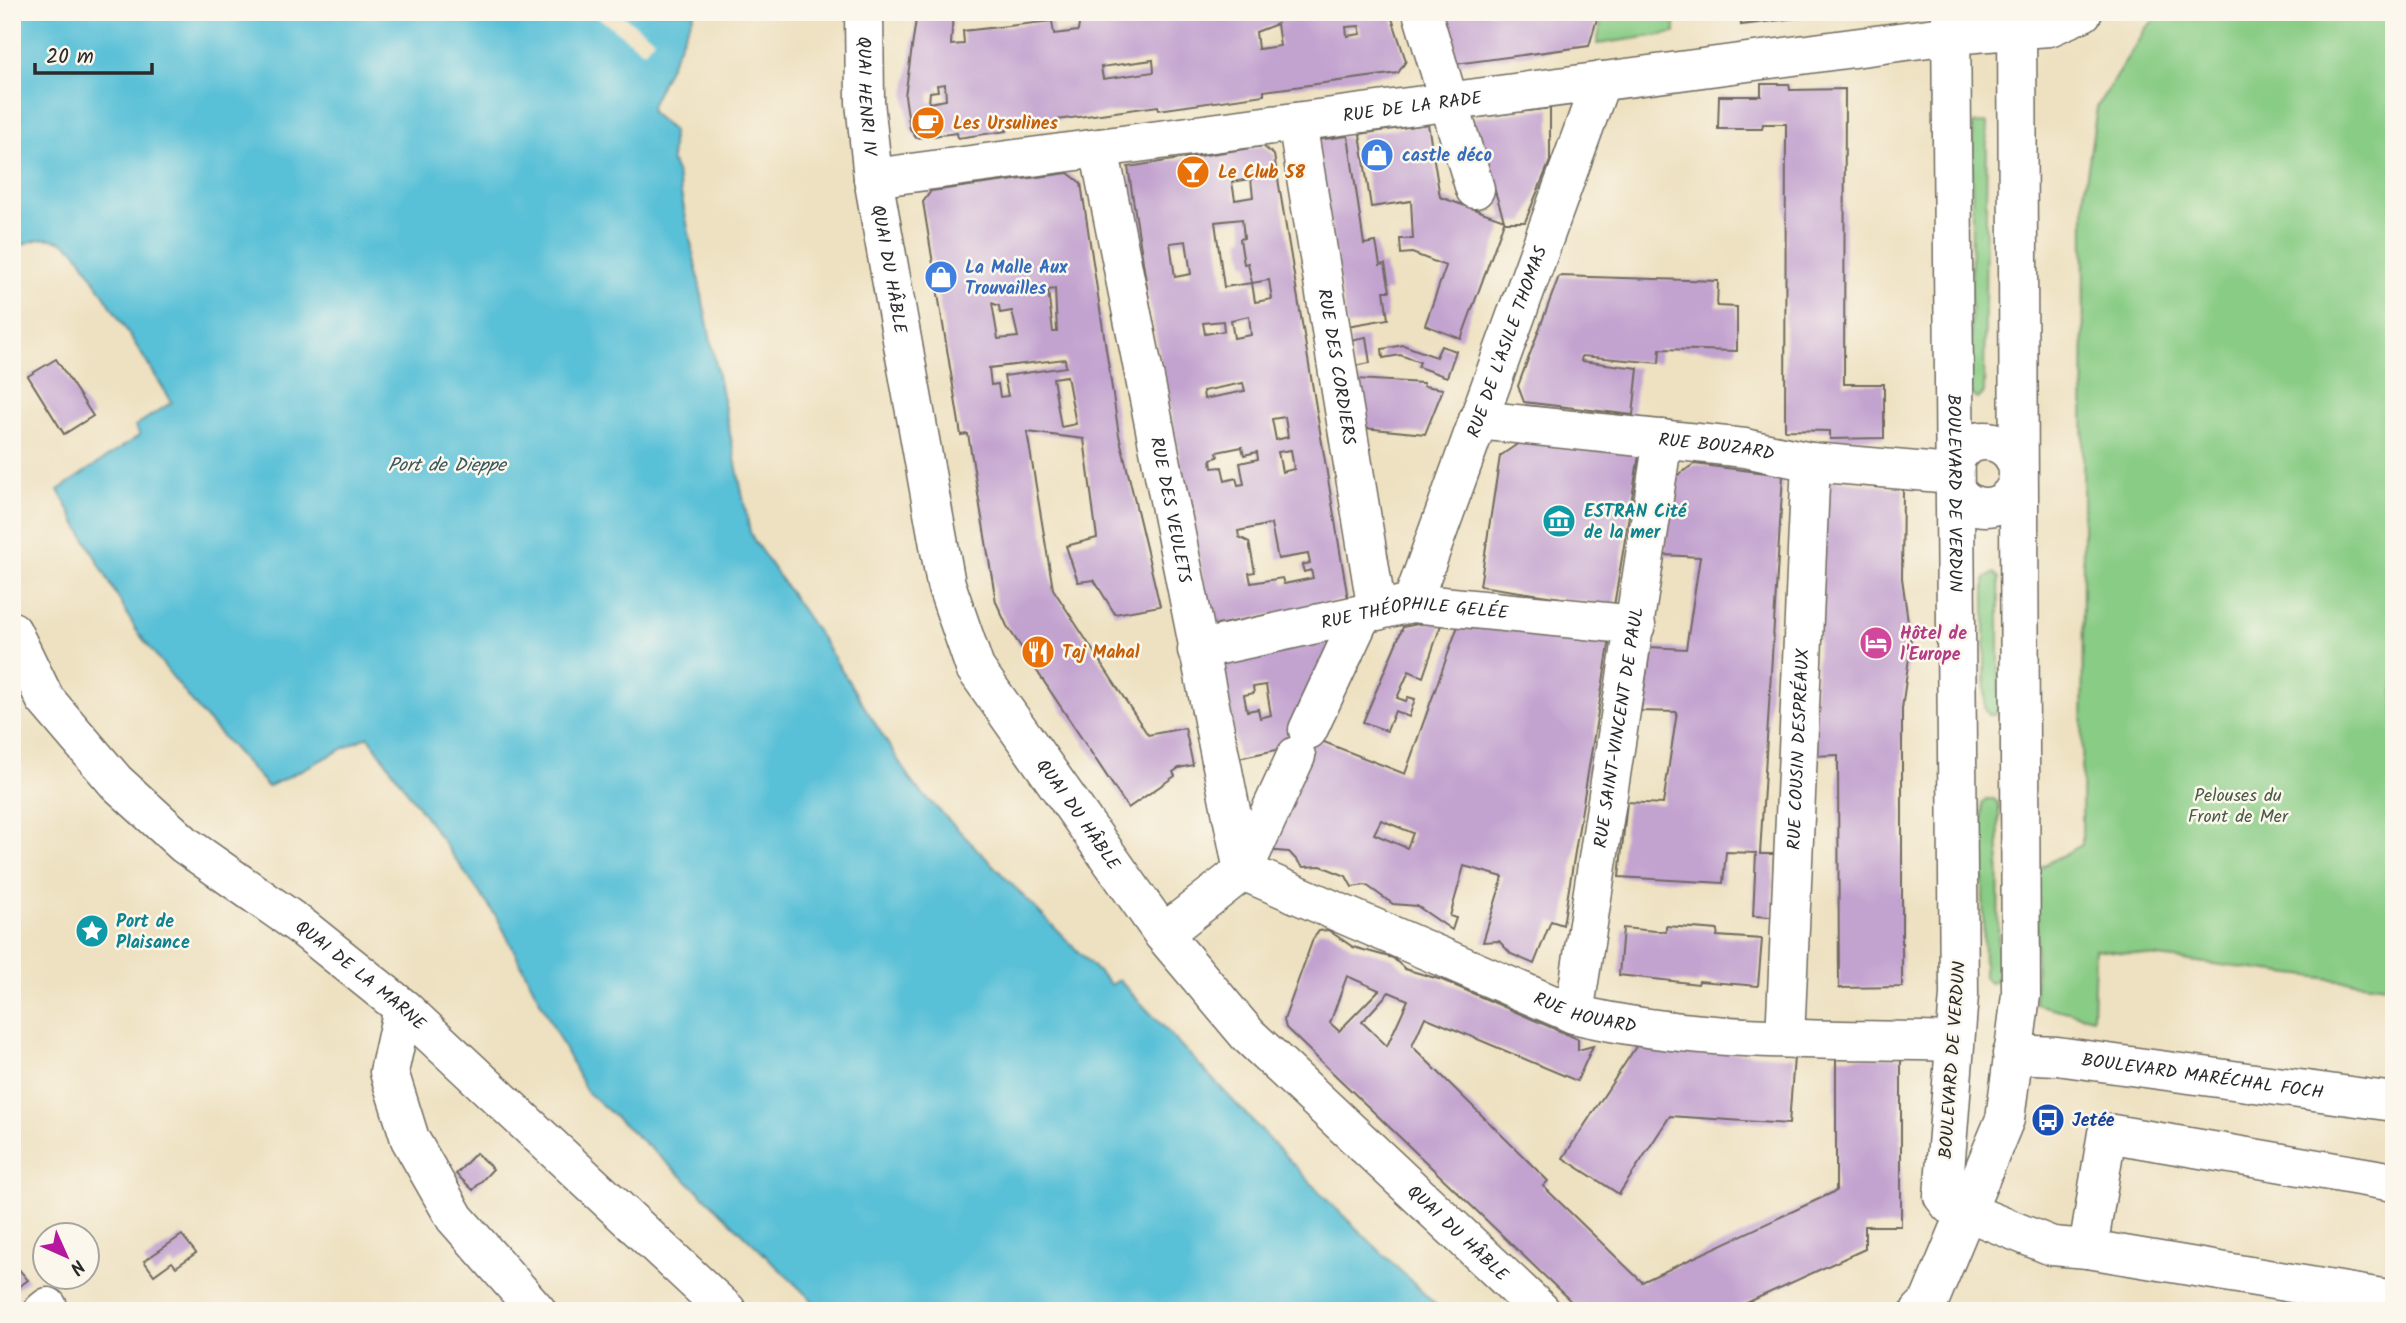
<svg xmlns="http://www.w3.org/2000/svg" width="2406" height="1323" viewBox="0 0 2406 1323" font-family="Kalam,sans-serif">
<style>
.green{fill:#89cc85;stroke:#5a7c58;stroke-width:2}
.water{fill:#59c0d7;stroke:#427681;stroke-width:2}
.pier{fill:#eee1c1}
.building{fill:#c2a2cf;fill-rule:evenodd}
.lines{fill:none;stroke-linecap:round;stroke-linejoin:round}
.minor-casing{stroke:#6f6b60;stroke-width:41}
.minor{stroke:#fff;stroke-width:38}
.labels{text-anchor:middle;stroke-width:5;stroke-linejoin:round;paint-order:stroke}
.street-label{font-size:18px;fill:#2b2b2b;stroke:#fbf7ec}
.food-label{font-size:18px;font-weight:bold;fill:#c56008;stroke:#fbf7ec;text-anchor:start}
.shop-label{font-size:18px;font-weight:bold;fill:#366cbe;stroke:#fbf7ec;text-anchor:start}
.culture-label{font-size:18px;font-weight:bold;fill:#0d838f;stroke:#fbf7ec;text-anchor:start}
.hotel-label{font-size:18px;font-weight:bold;fill:#b23c85;stroke:#fbf7ec;text-anchor:start}
.park-label{font-size:18px;fill:#475b46;stroke:#fbf7ec}
.transit-label{font-size:18px;font-weight:bold;fill:#164399;stroke:#fbf7ec;text-anchor:start}
.water-label{font-size:19px;font-style:italic;fill:#39585f;stroke:#fbf7ec}
</style>
<rect width="100%" height="100%" fill="#fbf7ec"/>
<filter id="ink" filterUnits="userSpaceOnUse"><feTurbulence type="fractalNoise" baseFrequency=".0143" numOctaves="2"/><feDisplacementMap in="SourceGraphic" scale="14" xChannelSelector="R" yChannelSelector="G"/><feConvolveMatrix kernelMatrix="1 2 1 2 8 2 1 2 1" color-interpolation-filters="sRGB"/></filter>
<filter id="wash" filterUnits="userSpaceOnUse"><feTurbulence type="fractalNoise" baseFrequency=".00686" numOctaves="4" result="noise"/><feDisplacementMap in="SourceGraphic" scale="28" xChannelSelector="R" yChannelSelector="G"/><feGaussianBlur stdDeviation="1.57" result="paint"/><feColorMatrix in="noise" values="0 0 0 0 0 0 0 0 0 0 0 0 0 0 0 0 0 1.4 0 .05"/><feComposite in="paint" operator="in"/></filter>
<g filter="url(#wash)">
<rect width="100%" height="100%" fill="#eee1c1"/>
<g class="green">
<polygon points="1603,12 1675,12 1675,33 1597,44"/>
<polygon points="2164,12 2394,12 2394,987 2095,949 2093,1018 2035,1004 2038,868 2082,845 2084,194 2097,107 2146,28"/>
<polygon points="1987,123 1984,393 1978,399 1970,393 1973,124"/>
<polygon points="1994,573 1999,578 1999,707 1995,715 1989,715 1985,709 1985,578"/>
<polygon points="1987,799 1994,799 1999,804 1998,973 1995,982 1989,983 1984,977 1982,804"/>
</g>
<path class="water" d="M12,12H695L651,106V112L673,131L671,161L677,174L750,532L755,542L822,639L913,784L1111,985L1119,980L1327,1200L1442,1311H823L705,1197L586,1091L498,919L368,736L268,787L200,712L136,630L58,490L140,435L135,426L172,402L76,251C54,233 36,236 12,251Z"/>
<polygon class="pier" points="591,12 618,12 654,39 644,52"/>
<g id="blocks">
<g class="building">
<path d="M917,12H953L951,45L964,44L963,31L1052,21L1054,34L1078,31L1081,12H1248V15L1253,12H1390L1406,61L1398,73L1264,91V95L1159,110L1158,106L1006,127L1007,131L958,138L957,133L916,138L910,129L905,96ZM1277,24L1280,46L1258,49L1256,32ZM1359,26L1361,34L1347,36L1346,27ZM1153,60L1154,72L1103,79L1101,67ZM945,84L946,100L929,103L930,92L938,91L937,85Z"/>
<polygon points="1439,12 1599,12 1589,46 1456,64"/>
<polygon points="1741,12 1810,12 1810,16 1741,25"/>
<polygon points="1761,84 1789,84 1790,90 1845,89 1844,384 1884,384 1884,438 1830,439 1830,431 1785,430 1786,124 1763,124 1762,129 1718,129 1719,96 1761,96"/>
<polygon points="1550,108 1550,161 1525,222 1504,222 1461,339 1425,325 1446,266 1412,253 1401,254 1400,239 1413,239 1411,201 1371,207 1360,134 1428,124 1440,197 1504,220 1472,118"/>
<polygon points="1348,136 1364,244 1376,242 1380,265 1385,264 1390,291 1384,291 1388,319 1347,326 1317,140"/>
<path d="M1263,146L1274,155L1348,599L1212,626L1149,300L1128,167ZM1251,179L1253,197L1235,200L1232,182ZM1242,219L1244,238L1240,239L1242,252L1244,264L1248,263L1252,283L1224,287L1215,222ZM1186,241L1191,274L1175,277L1170,243ZM1269,280L1272,299L1255,302L1252,283ZM1249,316L1251,335L1234,338L1231,320ZM1223,321L1224,331L1205,334L1203,323ZM1243,383L1245,391L1204,399L1203,391ZM1285,417L1288,437L1276,440L1272,419ZM1242,447L1244,455L1257,452L1258,459L1240,463L1244,484L1238,485L1236,478L1225,481L1222,467L1212,468L1211,459L1218,457L1217,452ZM1291,450L1294,469L1282,472L1278,452ZM1271,524L1278,559L1308,554L1310,563L1302,565L1304,572L1311,570L1313,578L1284,584L1282,578L1251,583L1249,573L1255,572L1249,542L1239,537L1238,531Z"/>
<path d="M1068,173L1081,183L1119,435L1160,606L1115,614L1094,580L1078,582L1066,546L1097,538L1084,439L1027,432L1053,589L1148,735L1185,728L1193,765L1179,768L1173,772L1175,776L1128,808L1007,626L996,602L968,434L961,435L923,202L931,191ZM1055,289L1057,332H1053L1048,290ZM992,303L999,306L1000,313L1012,311L1018,337L998,339ZM1065,359L1066,367L1004,376L1008,396L1000,397L998,384L991,385L989,368ZM1067,376L1076,424L1061,427L1053,378Z"/>
<polygon points="1559,276 1718,281 1717,306 1737,307 1737,351 1660,349 1659,363 1582,356 1581,361 1638,368 1633,415 1524,402 1518,386"/>
<polygon points="1366,337 1370,363 1354,366 1350,340"/>
<polygon points="1403,345 1436,357 1441,346 1456,351 1447,377 1418,367 1420,362 1400,355 1383,358 1382,349"/>
<polygon points="56,359 93,416 64,434 28,376"/>
<polygon points="1356,379 1423,383 1424,386 1443,389 1425,434 1364,428"/>
<polygon points="1522,441 1639,455 1614,606 1480,586 1500,456"/>
<polygon points="1694,464 1783,475 1760,854 1774,854 1772,917 1753,916 1756,853 1726,852 1723,883 1619,877 1627,802 1663,804 1677,712 1641,711 1650,647 1686,649 1700,557 1664,555 1675,477"/>
<polygon points="1828,479 1903,489 1902,578 1911,643 1902,709 1902,987 1839,988 1838,755 1811,756"/>
<polygon points="1443,619 1423,677 1409,671 1397,698 1406,701 1408,697 1415,699 1409,717 1395,711 1387,731 1363,722 1403,627"/>
<path d="M1460,620L1610,639L1563,925L1551,921L1534,964L1511,954L1499,941L1483,942L1503,877L1464,866L1450,916L1456,918L1452,930L1417,906L1393,904L1366,885L1352,887L1346,876L1321,866L1303,867L1289,852L1264,850L1314,738L1405,774ZM1381,820L1413,833L1407,848L1374,834Z"/>
<path d="M1333,640L1295,746L1238,758L1220,661ZM1266,685L1271,715L1260,718L1258,709L1247,711L1244,695L1254,693L1253,687Z"/>
<polygon points="1666,926 1718,930 1717,936 1762,939 1758,986 1699,981 1698,984 1619,975 1623,928 1666,932"/>
<path d="M1328,930L1353,947L1393,958L1405,969L1442,980L1578,1039V1050L1593,1046L1577,1081L1425,1017L1412,1046L1548,1181L1543,1186L1642,1282L1836,1191V1057H1901V1226H1865V1249L1729,1311H1581L1286,1028L1284,1020L1313,939L1319,931ZM1347,976L1379,990L1339,1031L1330,1023ZM1389,992L1408,1000L1387,1046L1362,1022Z"/>
<polygon points="1637,1045 1794,1057 1789,1124 1670,1116 1619,1194 1563,1158"/>
<polygon points="476,1153 493,1169 473,1190 456,1174"/>
<polygon points="182,1235 196,1253 176,1267 172,1262 154,1275 144,1261"/>
<polygon points="12,1261 28,1280 12,1292"/>
</g>
</g>
</g>
<g filter="url(#ink)">
<use href="#blocks" fill-opacity="0" stroke="#6f6b60" stroke-width="2"/>
<g class="lines">
<defs>
<g id="minor">
<path id="s1" d="M864,12L865,102L873,178L946,584L975,668L1163,934L1248,1035L1541,1311"/>
<polyline points="1422,12 1475,189"/>
<path id="s2" d="M1951,12L1959,995L1943,1196L1950,1205L2052,1246L2088,1249L2394,1300"/>
<path id="s3" d="M1297,122L1377,611"/>
<path id="s4" d="M1099,148L1243,871"/>
<path id="s5" d="M873,178L1951,35L2049,27L2083,12"/>
<path id="s6" d="M1478,420L1745,448L1811,462L1952,474"/>
<circle cx="1985" cy="474" r="33"/>
<path id="s7" d="M1412,603L1601,81"/>
<path id="s8" d="M12,631L45,699L116,782L185,845L302,927L403,1008L727,1311"/>
<path id="s9" d="M1197,650L1412,603L1636,625"/>
<polyline points="1308,730 1362,614"/>
<path id="s10" d="M1243,871L1574,1014C1696,1044 1827,1038 1953,1042"/>
<polyline points="1163,934 1243,871 1296,756"/>
<polyline points="403,1008 389,1072 410,1139 455,1218 537,1311"/>
<path id="s11" d="M1574,1014L1663,439"/>
<path id="s12" d="M1785,1038L1811,462"/>
<path id="s13" d="M2012,1054L2057,1056L2394,1102"/>
<polyline points="2088,1249 2107,1133 2394,1182"/>
<polyline points="43,1311 48,1307"/>
<polyline points="1920,1311 1929,1302 2005,1119 2021,995 2017,12"/>
</g>
</defs>
<use href="#minor" class="minor-casing"/>
<use href="#minor" class="minor"/>
</g>
</g>
<defs>
<symbol id="cafe-disc" viewBox="-11 -11 22 22"><circle r="9.5" fill="#e8710a" stroke="#fbf7ec"/><path d="M-5.5-4.5H6V0H3Q3 3.5 0 3.5H-2.5Q-5.5 3.5-5.5 0ZM3-3.2v2h1.7v-2ZM-6 4.5H4V6H-6Z" fill="#fff"/></symbol>
<symbol id="shop-disc" viewBox="-11 -11 22 22"><circle r="9.5" fill="#3f7fe0" stroke="#fbf7ec"/><path d="M-5-2.5h2.3a2.7 3.5 0 0 1 5.4 0H5L5.5 6h-11ZM-1.5-2.5h3a1.5 2.3 0 0 0-3 0Z" fill="#fff"/></symbol>
<symbol id="bar-disc" viewBox="-11 -11 22 22"><circle r="9.5" fill="#e8710a" stroke="#fbf7ec"/><path d="M-6-5H6L.8 .8V4.5H3.5V6h-7V4.5H-.8V.8Z" fill="#fff"/></symbol>
<symbol id="museum-disc" viewBox="-11 -11 22 22"><circle r="9.5" fill="#0f9aa8" stroke="#fbf7ec"/><path d="M0-6L6-3V-2H-6V-3ZM-5-1h2V3h-2ZM-1-1h2V3h-2ZM3-1h2V3H3ZM-6 4H6V6H-6Z" fill="#fff"/></symbol>
<symbol id="hotel-disc" viewBox="-11 -11 22 22"><circle r="9.5" fill="#d1479c" stroke="#fbf7ec"/><path d="M-6-4.5h1.5V1H6V5H4.5V3h-9V5H-6ZM-4 0a1.8 1.8 0 1 1 3.6 0ZM.5 0V-2.5h3Q6-2.5 6 0Z" fill="#fff"/></symbol>
<symbol id="restaurant-disc" viewBox="-11 -11 22 22"><circle r="9.5" fill="#e8710a" stroke="#fbf7ec"/><path d="M-5-6h1v4h1v-4h1v4h1v-4h1v5L-1.5 .5V6h-2V.5L-5-1ZM5-6V6H3V1.5H1.5Q1.5-4 5-6Z" fill="#fff"/></symbol>
<symbol id="sight-disc" viewBox="-11 -11 22 22"><circle r="9.5" fill="#0f9aa8" stroke="#fbf7ec"/><path d="M0-6L1.8-2.2L6-1.7L2.9 1.2L3.7 5.4L0 3.3L-3.7 5.4L-2.9 1.2L-6-1.7L-1.8-2.2Z" fill="#fff"/></symbol>
<symbol id="bus-disc" viewBox="-11 -11 22 22"><circle r="9.5" fill="#1a4fb4" stroke="#fbf7ec"/><path d="M-5-6H5V4H4V6H2V4H-2V6H-4V4H-5ZM-3.5-4V0h7V-4ZM-3.5 1.2v1.5H-2V1.2ZM2 1.2v1.5H3.5V1.2Z" fill="#fff"/></symbol>
</defs>
<g fill-rule="evenodd">
<use href="#cafe-disc" x="909" y="104" width="38" height="38"/>
<use href="#shop-disc" x="1358" y="136" width="38" height="38"/>
<use href="#bar-disc" x="1174" y="153" width="38" height="38"/>
<use href="#shop-disc" x="922" y="258" width="38" height="38"/>
<use href="#museum-disc" x="1540" y="502" width="38" height="38"/>
<use href="#hotel-disc" x="1857" y="624" width="38" height="38"/>
<use href="#restaurant-disc" x="1019" y="633" width="38" height="38"/>
<use href="#sight-disc" x="73" y="912" width="38" height="38"/>
<use href="#bus-disc" x="2029" y="1101" width="38" height="38"/>
</g>
<g class="labels">
<g class="street-label">
<text dy="6" stroke="none"><textPath href="#s1" startOffset="84">QUAI HENRI IV</textPath></text>
<text dy="6" stroke="none"><textPath href="#s5" startOffset="544">RUE DE LA RADE</textPath></text>
<text dy="6" stroke="none"><textPath href="#s1" startOffset="259">QUAI DU HÂBLE</textPath></text>
<text dy="6" stroke="none"><textPath href="#s7" startOffset="278">RUE DE L'ASILE THOMAS</textPath></text>
<text dy="6" stroke="none"><textPath href="#s3" startOffset="248">RUE DES CORDIERS</textPath></text>
<text dy="6" stroke="none"><textPath href="#s6" startOffset="240">RUE BOUZARD</textPath></text>
<text dy="6" stroke="none"><textPath href="#s2" startOffset="481">BOULEVARD DE VERDUN</textPath></text>
<text dy="6" stroke="none"><textPath href="#s4" startOffset="369">RUE DES VEULETS</textPath></text>
<text dy="6" stroke="none"><textPath href="#s9" startOffset="222">RUE THÉOPHILE GELÉE</textPath></text>
<text dy="6" stroke="none"><textPath href="#s11" startOffset="290">RUE SAINT-VINCENT DE PAUL</textPath></text>
<text dy="6" stroke="none"><textPath href="#s12" startOffset="289">RUE COUSIN DESPRÉAUX</textPath></text>
<text dy="6" stroke="none"><textPath href="#s1" startOffset="847">QUAI DU HÂBLE</textPath></text>
<text dy="6" stroke="none"><textPath href="#s8" startOffset="497">QUAI DE LA MARNE</textPath></text>
<text dy="6" stroke="none"><textPath href="#s10" startOffset="371">RUE HOUARD</textPath></text>
<text transform="translate(1952 1060) rotate(-86)" y="6">BOULEVARD DE VERDUN</text>
<text dy="6" stroke="none"><textPath href="#s13" startOffset="192">BOULEVARD MARÉCHAL FOCH</textPath></text>
<text dy="6" stroke="none"><textPath href="#s1" startOffset="1414">QUAI DU HÂBLE</textPath></text>
</g>
<g class="food-label">
<text x="953" y="129">Les Ursulines</text>
<text x="1218" y="178">Le Club 58</text>
<text x="1062" y="658">Taj Mahal</text>
</g>
<g class="shop-label">
<text x="1402" y="161">castle déco</text>
<text x="965" y="273">La Malle Aux<tspan x="965" dy="21">Trouvailles</tspan></text>
</g>
<g class="culture-label">
<text x="1584" y="517">ESTRAN Cité<tspan x="1584" dy="21">de la mer</tspan></text>
<text x="116" y="927">Port de<tspan x="116" dy="21">Plaisance</tspan></text>
</g>
<g class="hotel-label">
<text x="1900" y="639">Hôtel de<tspan x="1900" dy="21">l'Europe</tspan></text>
</g>
<g class="park-label">
<text x="2238" y="801">Pelouses du<tspan x="2238" dy="21">Front de Mer</tspan></text>
</g>
<g class="transit-label">
<text x="2072" y="1126">Jetée</text>
</g>
<g class="water-label">
<text x="447" y="471">Port de Dieppe</text>
</g>
</g>
<rect width="2406" height="1323" fill="none" stroke="#fbf7ec" stroke-width="42"/>
<g transform="translate(66 1256) rotate(135)"><circle r="33" fill="#fbf7ec" stroke="#a8a59f" stroke-width="2"/>
<path d="M0-5L12 26L0 18L-12 26Z" fill="#b5179e"/>
<text y="-10" font-size="19" font-weight="bold" text-anchor="middle" fill="#2b2b2b">N</text>
</g>
<path d="M35 63v10h117v-10" fill="none" stroke="#2b2b2b" stroke-width="3.5"/>
<text x="46" y="63" font-size="21" fill="#2b2b2b" stroke="#fbf7ec" stroke-width="5" paint-order="stroke">20 m</text>
</svg>
